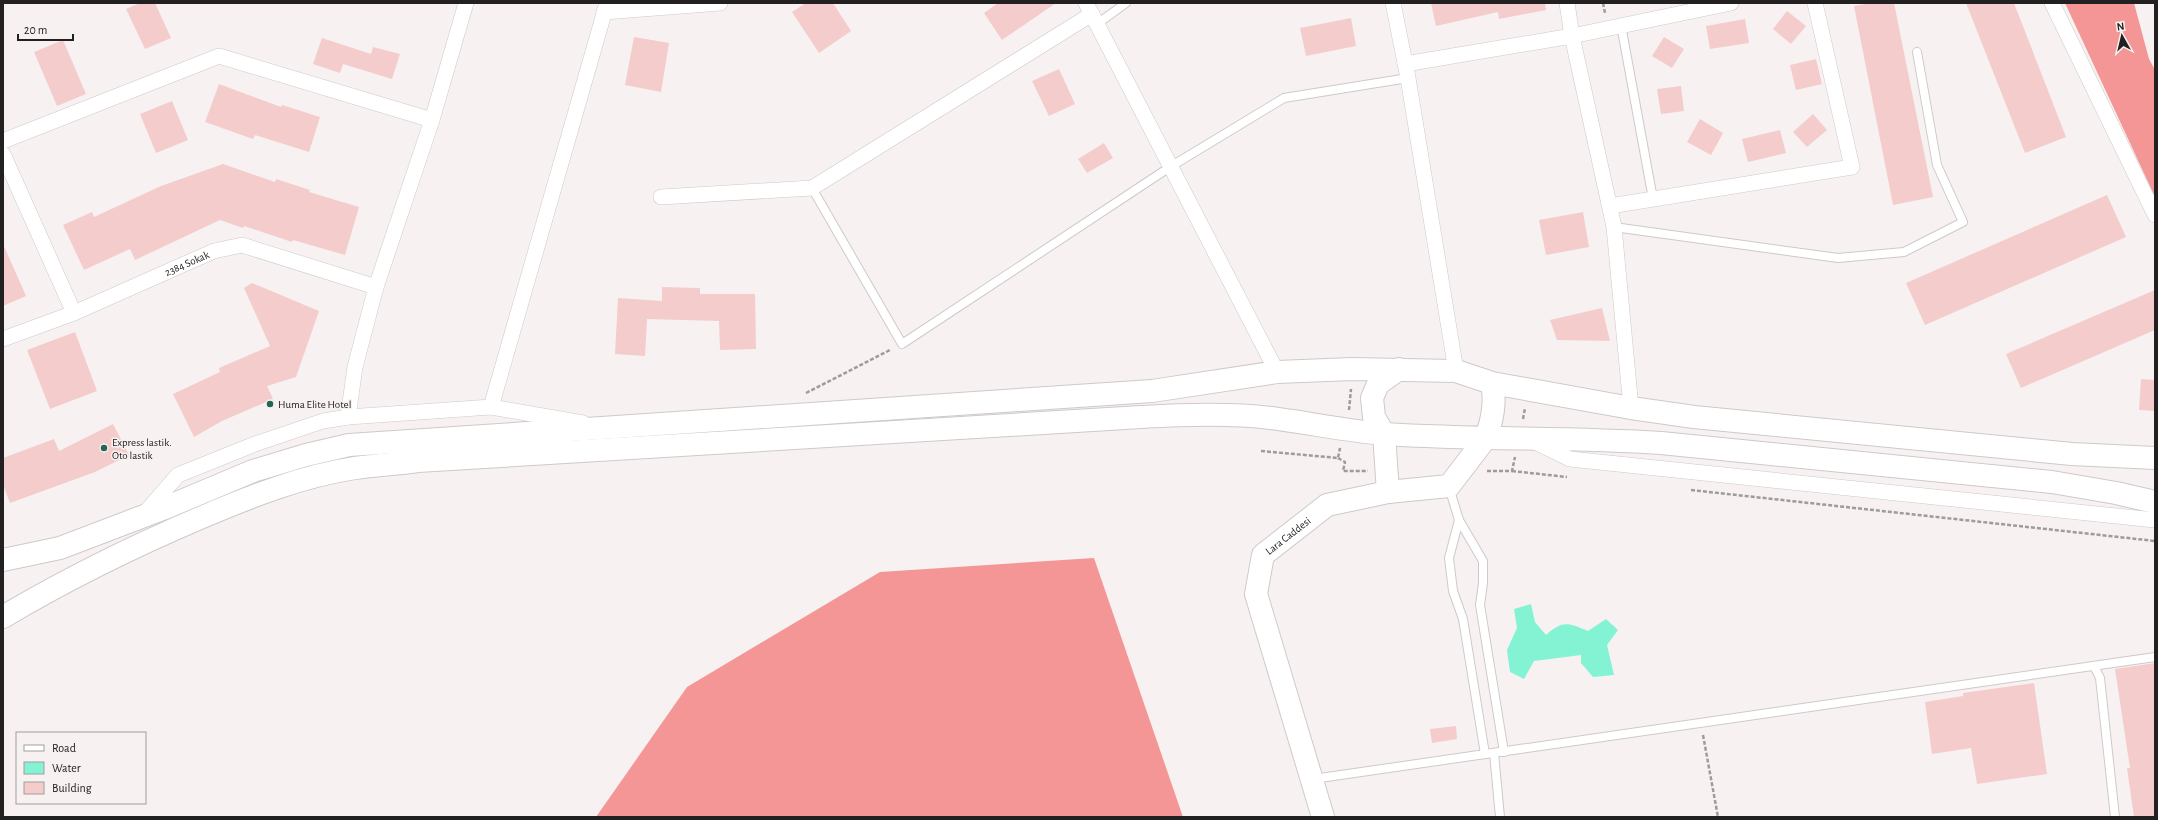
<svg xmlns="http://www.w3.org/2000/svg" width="2158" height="820" viewBox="0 0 2158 820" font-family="'Alegreya Sans',sans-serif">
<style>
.forest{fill:#f39695}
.water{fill:#83f3d4}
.building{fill:#f4cccb}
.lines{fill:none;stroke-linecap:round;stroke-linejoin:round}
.lane-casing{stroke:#cfc9c9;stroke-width:10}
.street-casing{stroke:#cfc9c9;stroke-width:16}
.secondary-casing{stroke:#cfc9c9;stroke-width:24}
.primary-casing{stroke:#cfc9c9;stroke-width:24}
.path{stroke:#9e9b9a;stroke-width:2.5;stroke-dasharray:4 2;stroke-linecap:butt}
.lane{stroke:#fff;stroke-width:8}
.street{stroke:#fff;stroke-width:15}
.secondary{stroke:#fff;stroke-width:22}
.primary{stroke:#fff;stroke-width:22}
.poi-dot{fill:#246655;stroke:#f7f2f1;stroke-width:1.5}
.labels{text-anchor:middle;stroke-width:3;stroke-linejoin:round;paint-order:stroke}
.street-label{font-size:11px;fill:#222020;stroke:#f7f2f1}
.poi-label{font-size:11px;fill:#222020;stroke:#f7f2f1;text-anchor:start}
</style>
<rect width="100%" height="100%" fill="#f7f2f1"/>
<g class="forest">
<polygon points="2065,3 2134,3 2149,59 2155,70 2155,197"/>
<polygon points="1094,558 1183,817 596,817 687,687 880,572"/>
</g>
<path class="water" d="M1531,604L1535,622L1546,635C1563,620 1568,623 1588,631L1606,619L1618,630L1607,645L1614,675L1593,677L1581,663V655L1534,661L1524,679L1510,672L1507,650L1517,628L1514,609Z"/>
<g class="building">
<polygon points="140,3 155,3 171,38 145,49 126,9"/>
<polygon points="806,3 833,3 851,31 819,53 792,12"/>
<polygon points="998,3 1056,3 1002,40 984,13"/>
<polygon points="1431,3 1545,3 1546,10 1499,19 1498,12 1436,26"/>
<polygon points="1871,3 1894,3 1933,197 1893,205 1854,6"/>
<polygon points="1966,3 2014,3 2066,137 2025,153"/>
<polygon points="1787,11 1806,26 1791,44 1773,29"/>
<polygon points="1351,18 1356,46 1306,56 1300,28"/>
<polygon points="1745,19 1749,43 1710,49 1706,26"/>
<polygon points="634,37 669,43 661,92 625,85"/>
<polygon points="1664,37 1684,49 1672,68 1652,56"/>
<polygon points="322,38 371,54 373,47 400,54 392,79 343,64 340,73 313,64"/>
<polygon points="63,40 86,94 57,106 34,52"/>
<polygon points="1816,59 1822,84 1796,90 1790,65"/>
<polygon points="1059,69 1075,104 1049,116 1032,81"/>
<polygon points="219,84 281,107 282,105 320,117 309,152 255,135 253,139 205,122"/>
<polygon points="1681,86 1684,111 1661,114 1657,89"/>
<polygon points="172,101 188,140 156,153 140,114"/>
<polygon points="1813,114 1827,130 1807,147 1793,132"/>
<polygon points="1700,119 1723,133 1711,155 1687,142"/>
<polygon points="1780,130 1786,153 1748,162 1742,139"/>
<polygon points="1104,143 1113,158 1087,173 1078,159"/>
<polygon points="223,164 275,182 276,179 310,190 309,192 359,207 345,255 293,240 292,242 244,226 243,228 220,220 135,260 130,249 84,270 63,225 92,212 94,217 161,186"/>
<polygon points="2107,195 2126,237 1925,325 1906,283"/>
<polygon points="1583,212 1589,247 1546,255 1539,220"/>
<polygon points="3,244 26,296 3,306"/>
<polygon points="252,283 319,311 296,377 267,386 273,399 222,421 194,437 173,394 220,372 219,368 270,346 244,288"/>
<polygon points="662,287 700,288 700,294 755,294 756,349 720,350 719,321 647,319 645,356 615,354 618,298 662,301"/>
<polygon points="2155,290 2155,330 2021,388 2006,354"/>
<polygon points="1602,308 1610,341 1557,340 1550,320"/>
<polygon points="75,332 97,391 50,409 27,350"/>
<polygon points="2141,379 2155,380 2155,411 2139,410"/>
<polygon points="113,424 129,455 95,472 10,503 3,485 3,458 54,439 59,451"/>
<polygon points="2155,663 2155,817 2134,817 2127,768 2130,768 2115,669"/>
<polygon points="2034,683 2047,774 1977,784 1971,748 1932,754 1925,702 1963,696 1963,693"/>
<polygon points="1456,726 1457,739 1432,743 1430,729"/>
</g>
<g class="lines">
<defs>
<g id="lane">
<polyline points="1097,24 1126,3"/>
<polyline points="1621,25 1653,199"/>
<polyline points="812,188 902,344 1170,167 1284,98 1408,78"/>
<polyline points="1614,227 1838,258 1904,252 1963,222 1937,165 1917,52"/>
<polyline points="1449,487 1459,520 1483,561 1483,583 1480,605 1504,752"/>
<polyline points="1459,520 1449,558 1453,591 1463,619 1485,754"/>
<polyline points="2094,666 2100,678 2115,817"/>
<polyline points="1494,753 1500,817"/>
<polyline points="1313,779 2155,657"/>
</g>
<g id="street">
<polyline points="1086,3 1277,372"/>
<polyline points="1393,3 1408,78 1456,371"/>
<polyline points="1567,3 1572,36 1614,227 1631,408"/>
<polyline points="2052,3 2155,215"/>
<polyline points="604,12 720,3"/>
<polyline points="1405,64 1572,36 1731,3"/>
<polyline points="3,141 219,56 432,120"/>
<polyline points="3,154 74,313"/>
<polyline points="661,197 812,188 1092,14"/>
<polyline points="1610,206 1852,167 1815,3"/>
<path id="s1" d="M3,339L74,313L214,251L242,245L376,287"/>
<polyline points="491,407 607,3"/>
<polyline points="348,417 355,367 376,287 432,120 466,3"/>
<polyline points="1533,441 1570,459 2155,520"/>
<polyline points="143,515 178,475 255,444 323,421 348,417 491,407 583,423"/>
</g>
<g id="secondary">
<polyline points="1384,434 1388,492"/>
<path id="s2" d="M1323,817L1256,594L1263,555L1327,505L1388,492L1449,486L1485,439"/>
</g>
<g id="primary">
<polyline points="1384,434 1374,417 1372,398 1378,384 1399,369"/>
<path d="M1485,439C1493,420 1496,403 1492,383"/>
<polyline points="3,560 60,548 165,508 253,471 306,455 349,445 1152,391 1277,372 1352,369 1456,371 1492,383 1631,408 1694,417 2072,454 2155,458"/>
<path d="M3,617C67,579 132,547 200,518C249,497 302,476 355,468C376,465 397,464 418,461L1141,417C1185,415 1228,413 1271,418C1310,423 1347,431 1385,434C1477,440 1569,437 1661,443L2052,482L2116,493L2155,502"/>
</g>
</defs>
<use href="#lane" class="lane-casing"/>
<use href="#street" class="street-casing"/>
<use href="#secondary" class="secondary-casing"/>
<use href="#primary" class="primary-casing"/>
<g class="path">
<polyline points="1603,3 1605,13"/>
<polyline points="806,393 890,350"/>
<polyline points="1349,410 1351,389"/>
<polyline points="1523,419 1525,408"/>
<polyline points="1261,451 1338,458 1340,448"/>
<polyline points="1338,458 1345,462 1343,471 1368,471"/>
<polyline points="1487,471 1512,471 1515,457"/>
<polyline points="1512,471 1567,477"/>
<polyline points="1691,490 2155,541"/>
<polyline points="1703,735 1718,817"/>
</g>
<use href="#lane" class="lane"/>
<use href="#street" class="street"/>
<use href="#secondary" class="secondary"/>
<use href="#primary" class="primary"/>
</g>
<g class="poi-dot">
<circle cx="270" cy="404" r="4"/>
<circle cx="104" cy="448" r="4"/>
</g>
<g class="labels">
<g class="street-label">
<text dy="4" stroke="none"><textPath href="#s1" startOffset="199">2384 Sokak</textPath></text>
<text dy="4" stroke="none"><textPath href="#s2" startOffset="304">Lara Caddesi</textPath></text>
</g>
<g class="poi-label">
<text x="278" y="408">Huma Elite Hotel</text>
<text x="112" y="446">Express lastik.<tspan x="112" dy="13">Oto lastik</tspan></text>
</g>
</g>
<rect width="2158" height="820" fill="none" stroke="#222020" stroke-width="8"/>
<rect x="16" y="732" width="130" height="72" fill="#f7f2f1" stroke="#a29e9d"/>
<rect x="24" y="745" width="20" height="6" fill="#ffffff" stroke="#a29e9d"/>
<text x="52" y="752" font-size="12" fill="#222020">Road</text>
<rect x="24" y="762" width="20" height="12" fill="#83f3d4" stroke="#a29e9d"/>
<text x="52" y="772" font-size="12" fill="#222020">Water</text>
<rect x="24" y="782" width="20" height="12" fill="#f4cccb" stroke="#a29e9d"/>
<text x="52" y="792" font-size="12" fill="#222020">Building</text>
<g transform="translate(2122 36) rotate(352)" stroke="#f7f2f1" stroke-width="3" paint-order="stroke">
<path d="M0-3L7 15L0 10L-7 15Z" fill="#222020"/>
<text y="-6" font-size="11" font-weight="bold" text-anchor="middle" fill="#222020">N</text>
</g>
<path d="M18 34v6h55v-6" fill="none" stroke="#222020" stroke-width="2"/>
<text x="24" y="34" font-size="12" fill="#222020" stroke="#f7f2f1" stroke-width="3" paint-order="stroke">20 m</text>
</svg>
